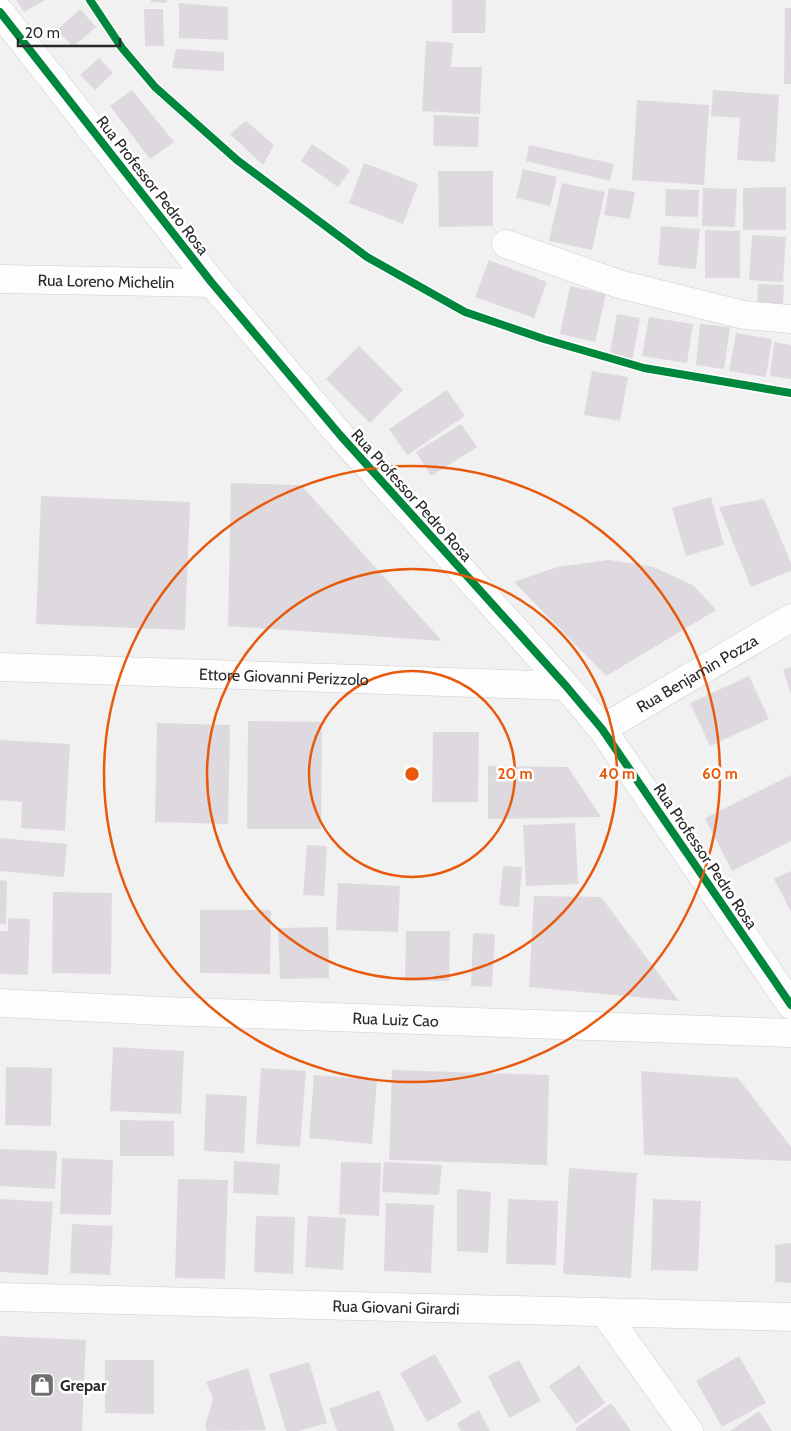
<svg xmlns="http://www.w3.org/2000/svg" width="791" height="1431" viewBox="0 0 791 1431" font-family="Cabin,sans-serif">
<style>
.building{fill:#ded9df}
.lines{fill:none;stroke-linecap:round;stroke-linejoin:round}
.minor-casing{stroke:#cecdce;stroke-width:29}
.minor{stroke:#fdfdfd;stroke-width:28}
.cycleway-casing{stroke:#fff;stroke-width:11}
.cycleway{stroke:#00873e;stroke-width:8}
.ring{fill:none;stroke:#e8590c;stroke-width:2.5}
.labels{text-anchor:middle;stroke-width:5;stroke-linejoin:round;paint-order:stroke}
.street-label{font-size:16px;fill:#2a292a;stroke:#fff}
.poi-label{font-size:16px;font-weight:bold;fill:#2a292a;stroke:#fff;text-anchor:start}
.centre{fill:#e8590c;stroke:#fff;stroke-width:2.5}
.ring-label{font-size:15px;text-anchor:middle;font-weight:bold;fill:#e8590c;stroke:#fff;stroke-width:5;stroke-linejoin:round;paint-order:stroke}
</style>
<rect width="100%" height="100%" fill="#f2f1f2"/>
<g class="building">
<polygon points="16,0 45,0 24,12"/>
<polygon points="151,0 167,0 167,3 151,2"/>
<polygon points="452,0 486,0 485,33 452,33"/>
<polygon points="179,3 228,7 228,40 179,38"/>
<polygon points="785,8 791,8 791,84 784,84"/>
<polygon points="80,9 96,27 73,47 57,30"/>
<polygon points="144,9 163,9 164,46 145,46"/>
<polygon points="426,41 453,43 451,67 482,67 480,114 422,111"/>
<polygon points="176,49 224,52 224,71 172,68"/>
<polygon points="99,58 113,73 95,90 80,75"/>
<polygon points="132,90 174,142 150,159 110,106"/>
<polygon points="713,90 779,95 775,162 737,160 740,118 711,116"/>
<polygon points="637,100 709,105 704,185 632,180"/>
<polygon points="434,115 479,117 478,147 433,146"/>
<polygon points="246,121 274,145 263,165 230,134"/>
<polygon points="312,144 350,170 338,187 301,161"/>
<polygon points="529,145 614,164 610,181 526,161"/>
<polygon points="364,163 418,184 403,224 349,203"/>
<polygon points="523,169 557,177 550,206 516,198"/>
<polygon points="438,171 493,171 493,226 439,227"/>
<polygon points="562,183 605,192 592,250 549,241"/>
<polygon points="786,187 786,230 743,230 743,188"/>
<polygon points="609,188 635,192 630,219 604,215"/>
<polygon points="703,188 737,189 735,227 702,226"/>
<polygon points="666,189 699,190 698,217 665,216"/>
<polygon points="661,226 700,229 696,269 658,265"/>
<polygon points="705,230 740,231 740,278 705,278"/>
<polygon points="752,235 786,237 783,282 749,280"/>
<polygon points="489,260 547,282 534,318 475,297"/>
<polygon points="758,284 784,285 783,305 757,303"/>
<polygon points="570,286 606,294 595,342 560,334"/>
<polygon points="617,314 640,318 632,362 609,358"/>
<polygon points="649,317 693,324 687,363 642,356"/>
<polygon points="700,324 730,327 724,369 696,365"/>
<polygon points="736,333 772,339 766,377 729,371"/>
<polygon points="774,342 791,345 791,379 770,376"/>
<polygon points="359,346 403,390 370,423 326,379"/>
<polygon points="592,371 628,377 620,421 584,415"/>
<polygon points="447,390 465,416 407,455 389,429"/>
<polygon points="461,424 477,447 431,476 416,452"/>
<polygon points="231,483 301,485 442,641 228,626"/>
<polygon points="41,496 190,502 185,630 36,624"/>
<polygon points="711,497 724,545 686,556 672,508"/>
<polygon points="764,499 791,563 791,571 751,587 719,507"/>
<polygon points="609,560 654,567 694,586 716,610 606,676 514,582 557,567"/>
<polygon points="791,667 791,694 783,670"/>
<polygon points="749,676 769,719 710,746 690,703"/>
<polygon points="248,721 322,722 321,829 247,829"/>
<polygon points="157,723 230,725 228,824 155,822"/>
<polygon points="433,732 479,732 478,802 432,802"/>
<polygon points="0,740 70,744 65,831 21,828 22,802 0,800"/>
<polygon points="488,766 568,767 601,817 488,819"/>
<polygon points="791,775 791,841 732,871 705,818"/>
<polygon points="575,823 578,884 526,886 523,825"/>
<polygon points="0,838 67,844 64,877 0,871"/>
<polygon points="307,845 327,846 324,896 303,895"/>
<polygon points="503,866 522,867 519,907 499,905"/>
<polygon points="791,871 791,912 774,879"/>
<polygon points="0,880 7,881 6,924 0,924"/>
<polygon points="338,883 400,886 398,932 336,930"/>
<polygon points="53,892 112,893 111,974 52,973"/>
<polygon points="534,896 601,897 679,1001 529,987"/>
<polygon points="200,910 271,910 270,974 200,973"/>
<polygon points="8,918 30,919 28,975 0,974 0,931 8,931"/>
<polygon points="328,927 329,978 280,979 278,928"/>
<polygon points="406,931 450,931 449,981 405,981"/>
<polygon points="473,933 495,934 492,987 471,986"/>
<polygon points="113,1047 184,1051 181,1114 110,1111"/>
<polygon points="6,1067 52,1068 51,1126 5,1125"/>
<polygon points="261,1068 306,1071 300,1147 256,1144"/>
<polygon points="392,1070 549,1075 547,1165 389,1160"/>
<polygon points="641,1071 738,1078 791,1147 791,1161 644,1155"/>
<polygon points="314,1075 377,1080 372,1144 309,1138"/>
<polygon points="206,1094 247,1096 244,1153 204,1151"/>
<polygon points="120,1120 174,1121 174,1156 120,1156"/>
<polygon points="0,1149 57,1151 55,1189 0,1186"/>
<polygon points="62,1158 113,1160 111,1215 60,1214"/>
<polygon points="234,1161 280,1164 278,1195 233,1193"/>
<polygon points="341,1162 381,1163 379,1216 339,1214"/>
<polygon points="384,1162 442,1165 439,1195 382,1192"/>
<polygon points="569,1168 637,1173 631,1278 563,1274"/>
<polygon points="178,1179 228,1180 225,1279 175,1278"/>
<polygon points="457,1189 491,1192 488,1253 457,1251"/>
<polygon points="0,1199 53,1202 48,1275 0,1272"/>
<polygon points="508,1199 558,1201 556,1265 506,1264"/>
<polygon points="653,1199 701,1201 698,1271 651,1270"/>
<polygon points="386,1203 434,1205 431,1273 384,1271"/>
<polygon points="256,1216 295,1217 293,1274 254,1272"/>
<polygon points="308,1216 346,1218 343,1270 305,1267"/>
<polygon points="72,1224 113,1226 110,1275 70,1273"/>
<polygon points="791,1243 791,1283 775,1282 775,1245"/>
<polygon points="0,1336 86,1340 82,1431 0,1431"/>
<polygon points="435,1354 462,1402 427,1422 400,1373"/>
<polygon points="739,1356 766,1403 722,1427 696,1381"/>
<polygon points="105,1360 154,1360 154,1414 105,1413"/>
<polygon points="519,1360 541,1401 509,1418 488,1376"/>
<polygon points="309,1362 327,1423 299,1431 286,1431 269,1374"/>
<polygon points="579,1365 605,1403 576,1424 549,1386"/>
<polygon points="248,1368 266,1430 207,1431 205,1426 213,1399 206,1382"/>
<polygon points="379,1390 395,1431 337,1431 329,1409"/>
<polygon points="611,1403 631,1431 577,1431 575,1429"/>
<polygon points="479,1410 490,1431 461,1431 457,1423"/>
<polygon points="759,1411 772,1431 730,1431"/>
</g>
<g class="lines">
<defs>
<g id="minor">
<polyline points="0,12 212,283 340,435 566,686 602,729 791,1005"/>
<polyline points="506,244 619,284 744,315 791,319"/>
<path id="s1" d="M0,279L212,283"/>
<path id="s2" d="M0,667L566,686"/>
<path id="s3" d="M602,729L791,618"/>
<path id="s4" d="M0,1003L161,1011L791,1033"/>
<path id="s5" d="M0,1297L791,1317"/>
<polyline points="604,1312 689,1431"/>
</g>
</defs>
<use href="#minor" class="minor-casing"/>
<use href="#minor" class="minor"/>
<defs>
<g id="cycleway">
<polyline points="90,0 122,48 155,87 237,160 367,257 465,312 544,339 644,368 791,393"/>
<polyline points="0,12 212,283 340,435 566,686 602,729 791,1005"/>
</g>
</defs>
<use href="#cycleway" class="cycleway-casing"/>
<use href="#cycleway" class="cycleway"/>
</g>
<g class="ring">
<circle cx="412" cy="774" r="103"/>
<circle cx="412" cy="774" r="205"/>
<circle cx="412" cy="774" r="308"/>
</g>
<defs>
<symbol id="shop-square" viewBox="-11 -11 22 22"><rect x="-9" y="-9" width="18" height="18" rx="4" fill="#706f70" stroke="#fff"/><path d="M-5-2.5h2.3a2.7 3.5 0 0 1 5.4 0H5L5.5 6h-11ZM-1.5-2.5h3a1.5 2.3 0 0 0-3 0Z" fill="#fff"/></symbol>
</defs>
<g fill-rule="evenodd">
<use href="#shop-square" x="28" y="1371" width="28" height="28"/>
</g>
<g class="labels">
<g class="street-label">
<text transform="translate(153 185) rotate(52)" y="6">Rua Professor Pedro Rosa</text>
<text dy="6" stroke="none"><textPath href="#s1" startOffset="106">Rua Loreno Michelin</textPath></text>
<text transform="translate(412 495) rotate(48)" y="6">Rua Professor Pedro Rosa</text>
<text dy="6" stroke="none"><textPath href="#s3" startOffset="110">Rua Benjamin Pozza</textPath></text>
<text dy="6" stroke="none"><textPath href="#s2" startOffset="284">Ettore Giovanni Perizzolo</textPath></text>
<text transform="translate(706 856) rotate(56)" y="6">Rua Professor Pedro Rosa</text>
<text dy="6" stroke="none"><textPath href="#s4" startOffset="396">Rua Luiz Cao</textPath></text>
<text dy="6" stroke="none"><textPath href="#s5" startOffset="396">Rua Giovani Girardi</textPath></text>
</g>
<g class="poi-label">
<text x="60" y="1391">Grepar</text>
</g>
</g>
<circle cx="412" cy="774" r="8" class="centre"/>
<g class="ring-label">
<text x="515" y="779">20 m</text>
<text x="617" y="779">40 m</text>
<text x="720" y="779">60 m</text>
</g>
<path d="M18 38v8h102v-8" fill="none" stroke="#2a292a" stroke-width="2.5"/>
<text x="25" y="38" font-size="15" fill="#2a292a" stroke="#ffffff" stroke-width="4" paint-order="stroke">20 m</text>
</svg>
